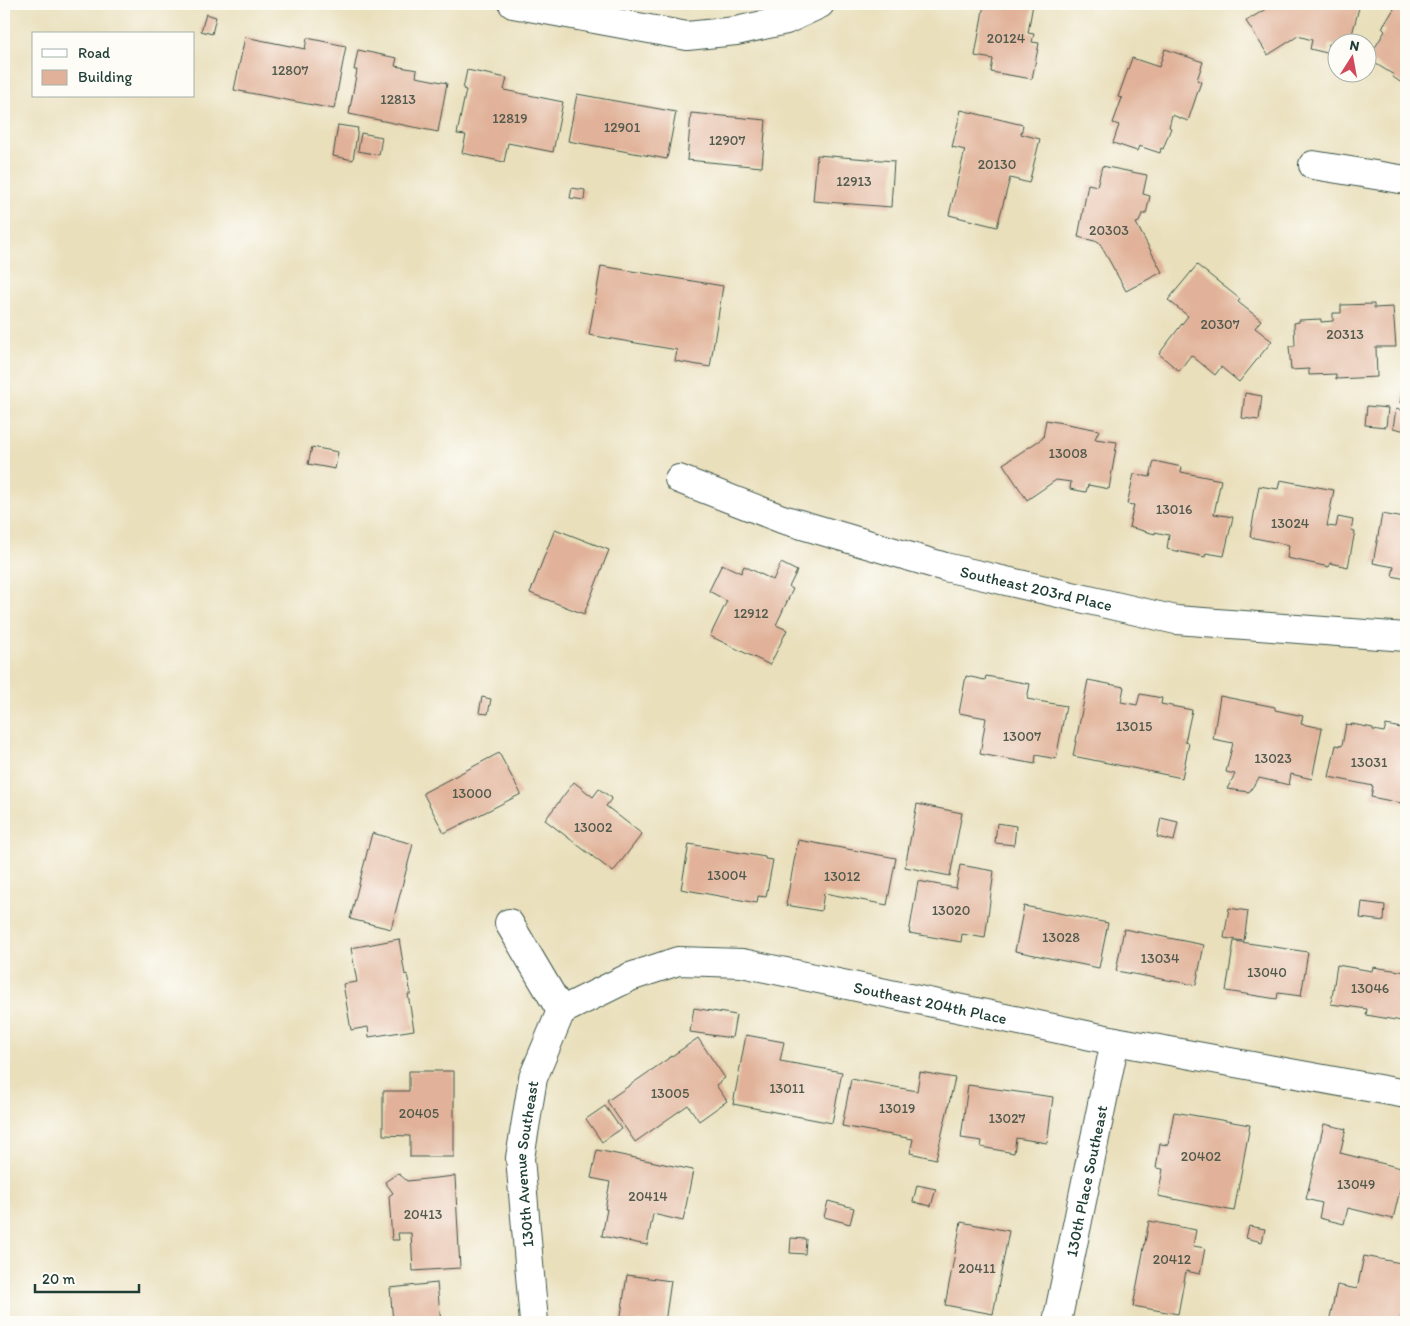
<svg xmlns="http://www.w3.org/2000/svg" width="1410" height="1326" viewBox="0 0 1410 1326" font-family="Itim,sans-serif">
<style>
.building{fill:#e1b299}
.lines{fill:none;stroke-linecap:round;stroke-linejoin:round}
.minor-casing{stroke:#3d5548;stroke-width:30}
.minor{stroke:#fff;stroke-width:28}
.labels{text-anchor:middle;stroke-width:4;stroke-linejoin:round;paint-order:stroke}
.number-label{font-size:14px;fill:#505a4d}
.street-label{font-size:16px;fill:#1f3d34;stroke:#fdfcf7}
</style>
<rect width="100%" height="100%" fill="#fdfcf7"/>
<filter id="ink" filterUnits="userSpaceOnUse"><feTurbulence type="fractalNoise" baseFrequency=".02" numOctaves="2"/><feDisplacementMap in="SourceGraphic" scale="10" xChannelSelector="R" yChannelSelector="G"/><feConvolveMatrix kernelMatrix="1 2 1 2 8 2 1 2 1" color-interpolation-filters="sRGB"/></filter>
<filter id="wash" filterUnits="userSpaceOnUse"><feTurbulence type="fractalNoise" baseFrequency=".0096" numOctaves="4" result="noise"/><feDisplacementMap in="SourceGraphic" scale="20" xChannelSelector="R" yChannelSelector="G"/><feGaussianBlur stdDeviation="1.12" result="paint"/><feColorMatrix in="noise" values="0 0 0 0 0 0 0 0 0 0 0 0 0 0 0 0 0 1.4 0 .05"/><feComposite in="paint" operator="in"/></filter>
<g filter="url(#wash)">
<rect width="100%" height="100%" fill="#e9dfbb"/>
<g id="blocks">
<g class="building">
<polygon points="984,4 1033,4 1028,33 1034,34 1032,42 1039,43 1032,79 991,72 993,59 975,56"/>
<polygon points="1274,4 1360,4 1350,42 1338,42 1338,46 1329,44 1327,53 1310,49 1312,40 1298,36 1268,55 1246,21"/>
<polygon points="1397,4 1406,4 1406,86 1393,77 1394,75 1368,59 1385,31 1382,28"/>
<polygon points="206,14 216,17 212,34 201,31"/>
<polygon points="245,37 305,49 307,38 346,46 334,109 234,90"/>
<polygon points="1165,49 1203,62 1197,80 1201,82 1188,121 1172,115 1169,127 1171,128 1163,149 1161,148 1160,153 1139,146 1137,151 1113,143 1119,125 1113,123 1122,98 1118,97 1132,58 1159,67"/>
<polygon points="358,50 397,58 395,66 417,70 416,77 447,83 438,132 349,114 357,70 354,70"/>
<polygon points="467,70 507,78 504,90 563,102 553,152 508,143 504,162 462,153 466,135 457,134 466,90 463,89"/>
<polygon points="577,94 676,112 667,159 568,141"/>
<polygon points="961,110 1023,125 1021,134 1040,139 1029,183 1010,178 997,227 949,215 965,150 952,147"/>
<polygon points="691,113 766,120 762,167 687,160"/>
<polygon points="338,125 358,128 353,160 333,156"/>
<polygon points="361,133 382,137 379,155 358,151"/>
<polygon points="817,155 894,161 891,207 813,201"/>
<polygon points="1102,166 1147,175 1143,194 1150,196 1146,214 1142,214 1139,222 1136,223 1162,272 1126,291 1099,242 1078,237 1088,184 1097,186"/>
<polygon points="572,188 585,190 584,200 570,198"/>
<polygon points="1197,265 1240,299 1238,302 1261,320 1255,328 1272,341 1239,382 1221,367 1215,375 1191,355 1179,371 1159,354 1188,316 1168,300"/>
<polygon points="601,266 723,286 710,367 675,361 677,350 589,335"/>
<polygon points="1374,304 1374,308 1393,307 1396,347 1376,347 1377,377 1336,379 1336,374 1309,375 1309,369 1291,370 1289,346 1295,346 1294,323 1299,322 1299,320 1321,319 1321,322 1333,321 1333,313 1341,313 1341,305"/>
<polygon points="1405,376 1406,376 1406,404 1400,403"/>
<polygon points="1245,393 1262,396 1259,420 1242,418"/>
<polygon points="1367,406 1388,408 1386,427 1365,425"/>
<polygon points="1396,409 1406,411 1406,431 1393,428"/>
<polygon points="1046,420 1099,430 1095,439 1117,442 1109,489 1088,485 1086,492 1070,489 1071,482 1056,480 1027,500 1003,464 1043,438"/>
<polygon points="312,447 338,452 335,469 308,464"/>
<polygon points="1154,461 1182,467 1181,472 1221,480 1214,514 1233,517 1224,556 1206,553 1205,557 1167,549 1169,535 1155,532 1155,534 1129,527 1134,505 1127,504 1134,474 1150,477"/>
<polygon points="1280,480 1334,490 1327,526 1336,527 1338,517 1353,520 1351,530 1355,531 1348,567 1330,563 1329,567 1287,558 1289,545 1250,537 1259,486 1278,489"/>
<polygon points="1405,510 1406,510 1406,579 1392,576 1394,567 1373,563 1382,514 1404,518"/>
<polygon points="555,529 609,550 584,614 530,593"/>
<polygon points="781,563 797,571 789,587 793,589 776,625 787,630 770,665 710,636 727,601 709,591 722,564 741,573 744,566 773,580"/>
<polygon points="966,676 985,680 986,676 1030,684 1027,699 1066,706 1056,759 1036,755 1035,764 980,754 986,718 959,713"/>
<polygon points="1088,680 1124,687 1121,702 1137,705 1140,694 1162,698 1161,704 1192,710 1185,742 1189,743 1182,778 1073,756"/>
<polygon points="1220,696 1275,707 1275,710 1303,716 1301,724 1322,728 1312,779 1291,774 1289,785 1259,778 1249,792 1227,789 1235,774 1226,772 1233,743 1213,739"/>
<polygon points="482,697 491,699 488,714 479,713"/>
<polygon points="1346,724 1351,725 1352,724 1373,728 1373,730 1384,732 1386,725 1406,729 1406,804 1371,797 1373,786 1329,777 1336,745 1342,746"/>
<polygon points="499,753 521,794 444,833 423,793"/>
<polygon points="574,782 593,797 599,789 612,798 606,806 642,834 613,872 545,820"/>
<polygon points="917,804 962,813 950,876 905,867"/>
<polygon points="1161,818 1178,822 1174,841 1157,837"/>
<polygon points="997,823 1016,826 1014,845 995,843"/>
<polygon points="372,833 413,844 391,929 350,919"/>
<polygon points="798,840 896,858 887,905 824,893 821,911 786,905"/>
<polygon points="689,844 765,857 765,859 773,860 766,897 758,896 757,903 681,889"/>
<polygon points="960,865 994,871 985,938 962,934 961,942 909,933 918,881 956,888"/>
<polygon points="1362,902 1385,905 1384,921 1360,918"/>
<polygon points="1024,906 1108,923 1099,968 1015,951"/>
<polygon points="1229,908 1248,911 1244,941 1224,938"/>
<polygon points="1124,929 1204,945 1196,985 1116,971"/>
<polygon points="399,939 405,975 407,974 411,994 408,994 414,1030 369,1037 368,1027 351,1030 343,984 357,982 351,948"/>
<polygon points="1234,941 1308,952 1301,996 1278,993 1277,999 1226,991"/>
<polygon points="1337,965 1372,971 1373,967 1406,972 1406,1019 1403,1018 1402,1021 1366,1015 1367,1009 1331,1004"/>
<polygon points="694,1008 736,1015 732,1038 690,1032"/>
<polygon points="746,1035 784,1042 780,1061 842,1072 832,1123 733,1104"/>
<polygon points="698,1038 725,1078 716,1085 727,1101 699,1121 688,1105 635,1142 607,1101"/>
<polygon points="409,1071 454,1071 454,1157 410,1157 410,1136 383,1135 383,1091 409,1091"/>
<polygon points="920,1072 955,1078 936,1159 910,1153 913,1139 842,1126 851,1079 917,1091"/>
<polygon points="968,1085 1053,1097 1047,1143 1016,1138 1014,1153 981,1147 982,1141 961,1138"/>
<polygon points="605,1106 621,1129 602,1142 586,1119"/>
<polygon points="1174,1112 1250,1125 1234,1211 1158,1196 1163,1169 1156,1168 1160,1144 1168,1145"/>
<polygon points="1324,1124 1346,1129 1340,1153 1405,1169 1393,1219 1348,1208 1344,1224 1319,1218 1322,1203 1306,1199"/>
<polygon points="597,1150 693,1170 683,1221 653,1214 647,1245 602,1236 607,1209 605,1209 610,1182 591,1178"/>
<polygon points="398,1173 407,1181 455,1176 460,1268 413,1271 411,1233 398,1233 399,1240 392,1240 389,1196 393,1193 385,1182"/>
<polygon points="917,1185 936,1189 931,1206 913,1202"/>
<polygon points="828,1201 854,1208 850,1224 824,1217"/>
<polygon points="1149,1221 1196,1230 1193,1246 1205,1248 1200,1274 1186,1271 1178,1314 1133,1306"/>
<polygon points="961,1222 1009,1231 993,1314 945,1305"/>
<polygon points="1249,1226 1265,1229 1262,1242 1246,1238"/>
<polygon points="791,1238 806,1239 805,1254 790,1253"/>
<polygon points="1364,1256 1406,1264 1406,1289 1400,1322 1353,1322 1353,1320 1344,1319 1344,1322 1329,1322 1337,1285 1357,1289"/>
<polygon points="627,1275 671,1281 665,1322 620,1322"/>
<polygon points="437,1283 441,1322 393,1322 390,1288"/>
</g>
</g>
</g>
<g filter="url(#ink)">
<use href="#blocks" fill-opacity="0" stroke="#3d5548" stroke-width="1"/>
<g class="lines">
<defs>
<g id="minor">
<polyline points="513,4 687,36 736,31 786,20 820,4"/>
<polyline points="1313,165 1406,180"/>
<path id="s1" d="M679,479L782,519L945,567L1176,620L1406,637"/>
<polyline points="509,923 561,1011"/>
<path id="s2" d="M561,1011L630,977L678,961L742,963L1115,1041L1406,1094"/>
<path id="s3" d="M534,1322L520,1158L533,1078L561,1011"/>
<path id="s4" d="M1057,1322L1115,1041"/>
</g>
</defs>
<use href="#minor" class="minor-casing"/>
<use href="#minor" class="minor"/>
</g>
</g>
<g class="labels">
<g class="number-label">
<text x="1006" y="43">20124</text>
<text x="290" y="75">12807</text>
<text x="398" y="104">12813</text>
<text x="510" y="123">12819</text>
<text x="622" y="132">12901</text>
<text x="727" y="145">12907</text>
<text x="997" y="169">20130</text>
<text x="854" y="186">12913</text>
<text x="1109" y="235">20303</text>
<text x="1220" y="329">20307</text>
<text x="1345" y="339">20313</text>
<text x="1068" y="458">13008</text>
<text x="1174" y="514">13016</text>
<text x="1290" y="528">13024</text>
<text x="751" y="618">12912</text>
<text x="1134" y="731">13015</text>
<text x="1022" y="741">13007</text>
<text x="1273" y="763">13023</text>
<text x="1369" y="767">13031</text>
<text x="472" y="798">13000</text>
<text x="593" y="832">13002</text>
<text x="727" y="880">13004</text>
<text x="842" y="881">13012</text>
<text x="951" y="915">13020</text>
<text x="1061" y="942">13028</text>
<text x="1160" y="963">13034</text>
<text x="1267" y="977">13040</text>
<text x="1370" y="993">13046</text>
<text x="787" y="1093">13011</text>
<text x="670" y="1098">13005</text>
<text x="897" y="1113">13019</text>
<text x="419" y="1118">20405</text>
<text x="1007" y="1123">13027</text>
<text x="1201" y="1161">20402</text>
<text x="1356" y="1189">13049</text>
<text x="648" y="1201">20414</text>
<text x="423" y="1219">20413</text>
<text x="1172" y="1264">20412</text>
<text x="977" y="1273">20411</text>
</g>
<g class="street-label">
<text dy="6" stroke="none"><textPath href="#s1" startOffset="374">Southeast 203rd Place</textPath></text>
<text dy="6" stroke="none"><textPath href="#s2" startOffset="384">Southeast 204th Place</textPath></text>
<text dy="6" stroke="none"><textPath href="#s3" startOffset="159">130th Avenue Southeast</textPath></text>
<text dy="6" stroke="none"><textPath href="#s4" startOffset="144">130th Place Southeast</textPath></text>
</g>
</g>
<rect width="1410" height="1326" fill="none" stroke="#fdfcf7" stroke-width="20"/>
<rect x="32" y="32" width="162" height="65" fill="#fdfcf7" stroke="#a4b0a9"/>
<rect x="42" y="49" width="25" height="8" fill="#ffffff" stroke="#a4b0a9"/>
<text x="78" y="58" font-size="15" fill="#1f3d34">Road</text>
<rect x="42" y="70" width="25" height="15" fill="#e1b299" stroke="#a4b0a9"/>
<text x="78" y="82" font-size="15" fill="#1f3d34">Building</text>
<g transform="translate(1352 58) rotate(11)"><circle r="24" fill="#fdfcf7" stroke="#a4b0a9"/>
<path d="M0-4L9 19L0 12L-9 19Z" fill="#d1495b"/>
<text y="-8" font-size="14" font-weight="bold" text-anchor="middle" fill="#1f3d34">N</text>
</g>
<path d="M35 1284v8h104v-8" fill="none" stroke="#1f3d34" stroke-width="2.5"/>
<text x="42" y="1284" font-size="15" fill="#1f3d34" stroke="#fdfcf7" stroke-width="4" paint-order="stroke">20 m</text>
</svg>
